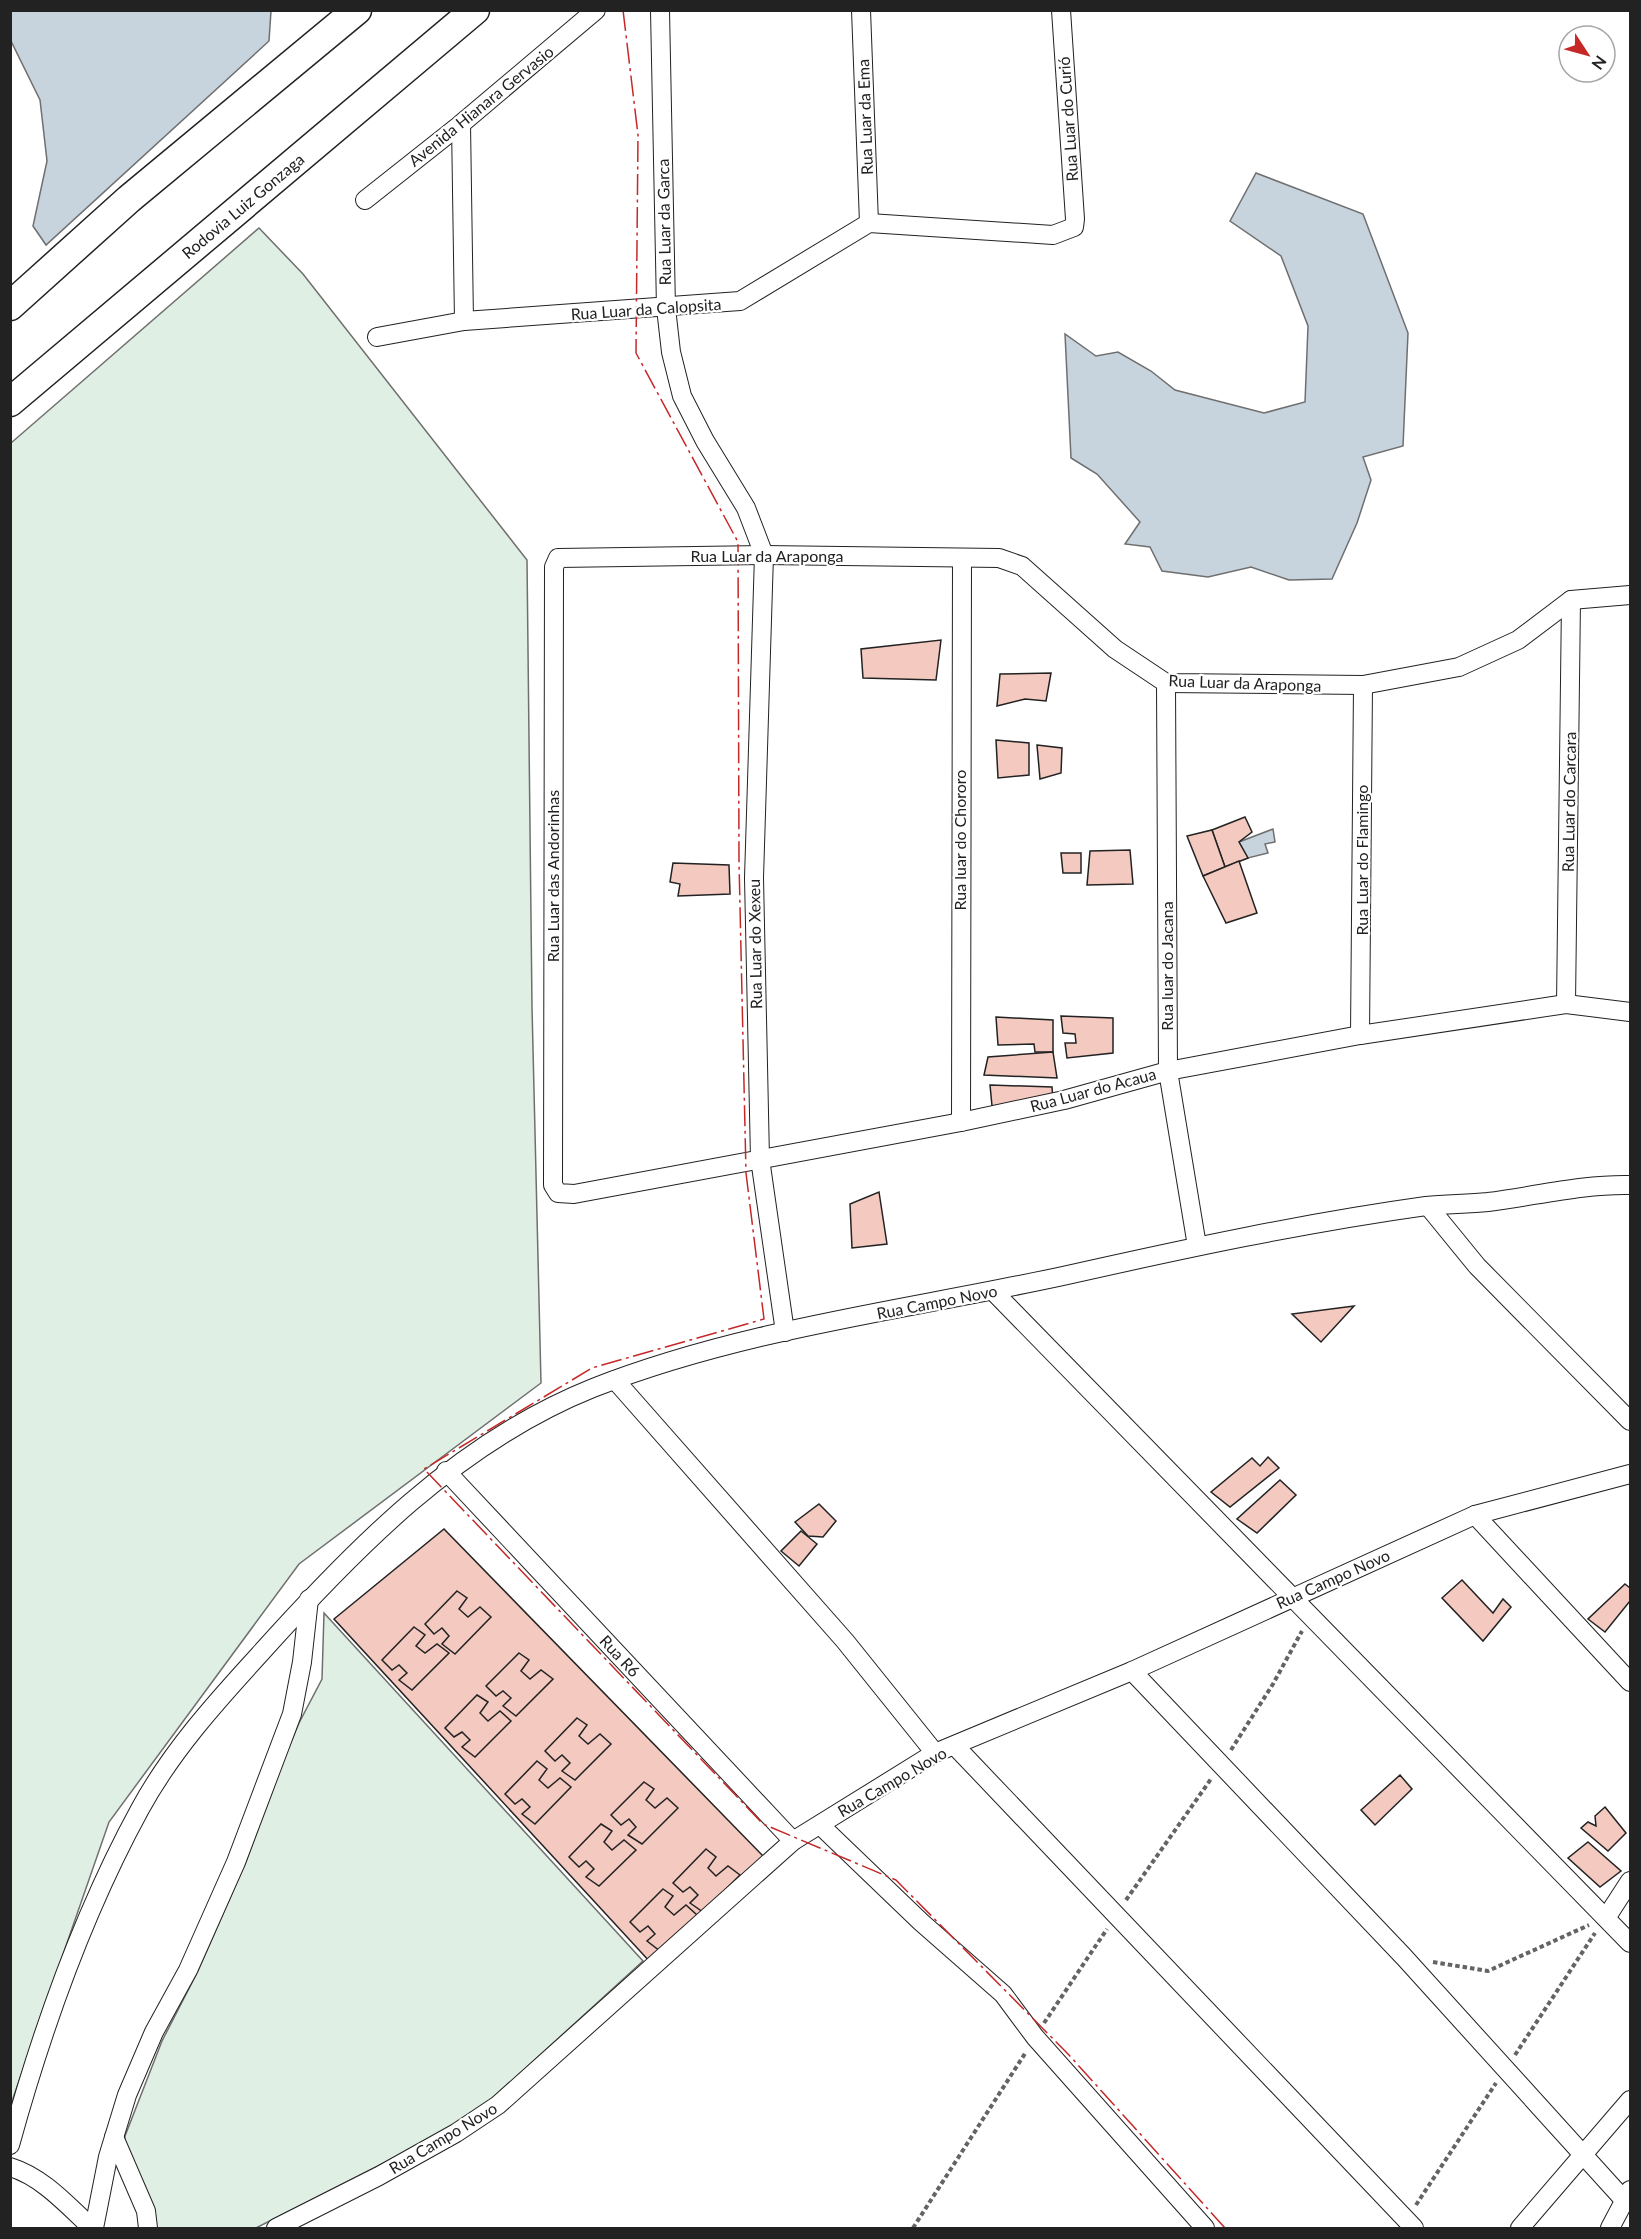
<svg xmlns="http://www.w3.org/2000/svg" width="1641" height="2239" viewBox="0 0 1641 2239" font-family="Lato,sans-serif">
<style>
.green{fill:#e0efe3;stroke:#6f6f6f;stroke-width:1.5}
.water{fill:#c7d3dd;stroke:#6f6f6f;stroke-width:1.5}
.building{fill:#f3c9c0;stroke:#222;stroke-width:1.5}
.lines{fill:none;stroke-linecap:round;stroke-linejoin:round}
.minor-casing{stroke:#222;stroke-width:20}
.trunk-casing{stroke:#222;stroke-width:31}
.path{stroke:#646464;stroke-width:4;stroke-dasharray:4.5 3;stroke-linecap:butt}
.minor{stroke:#fff;stroke-width:18}
.trunk{stroke:#fff;stroke-width:28}
.power{stroke:#c62828;stroke-width:1.5;stroke-dasharray:21 4.5 3 4.5;stroke-linecap:butt}
.labels{text-anchor:middle;stroke-width:4.5;stroke-linejoin:round;paint-order:stroke}
.street-label{font-size:16px;fill:#222;stroke:#fff}
</style>
<rect width="100%" height="100%" fill="#fff"/>
<g class="green">
<polygon points="259,228 303,274 527,560 532,1007 541,1383 299,1564 109,1822 11,2104 11,443"/>
<polygon points="324,1613 643,1961 493,2098 437,2136 256,2228 152,2228 124,2153 125,2136 162,2041 198,1971 246,1862 274,1783 299,1723 322,1679"/>
</g>
<g class="water">
<polygon points="271,11 269,41 46,245 33,226 47,161 40,100 11,41 11,11"/>
<polygon points="1256,173 1363,214 1408,333 1403,446 1363,457 1371,480 1357,523 1332,579 1289,580 1251,567 1208,577 1162,571 1150,547 1125,544 1140,522 1097,474 1071,458 1065,334 1096,356 1118,352 1151,371 1175,390 1264,413 1305,402 1308,326 1281,256 1230,221"/>
<polygon points="1273,829 1275,842 1265,844 1268,853 1248,858 1239,842"/>
</g>
<g class="building">
<polygon points="941,640 936,680 863,678 861,649"/>
<polygon points="1051,673 1046,701 1025,699 997,706 1000,674"/>
<polygon points="996,740 1029,743 1029,775 998,778"/>
<polygon points="1037,745 1062,748 1061,773 1040,779"/>
<polygon points="1245,817 1252,832 1239,842 1248,858 1225,867 1212,830"/>
<polygon points="1212,830 1225,867 1203,876 1187,836"/>
<polygon points="1130,850 1133,884 1087,885 1090,851"/>
<polygon points="1061,853 1081,853 1081,873 1063,873"/>
<polygon points="1239,861 1257,913 1226,923 1203,876"/>
<polygon points="673,863 729,865 730,894 678,896 680,884 670,882"/>
<polygon points="1061,1016 1113,1018 1113,1053 1067,1058 1065,1043 1076,1043 1075,1034 1063,1033"/>
<polygon points="996,1017 1053,1020 1053,1052 1035,1052 1034,1044 998,1045"/>
<polygon points="1053,1052 1057,1078 984,1075 988,1057"/>
<polygon points="990,1085 1052,1087 1053,1100 992,1106"/>
<polygon points="879,1192 887,1244 852,1248 850,1204"/>
<polygon points="1354,1306 1321,1342 1292,1314"/>
<polygon points="1268,1457 1279,1468 1230,1507 1211,1492 1252,1458 1260,1466"/>
<polygon points="1280,1480 1296,1495 1257,1533 1237,1519"/>
<polygon points="819,1504 836,1521 823,1537 808,1536 795,1522"/>
<polygon points="444,1529 764,1857 651,1963 334,1619"/>
<polygon points="801,1531 817,1544 799,1566 781,1551"/>
<polygon points="1462,1580 1493,1613 1503,1599 1511,1607 1483,1641 1442,1598"/>
<polygon points="1625,1584 1630,1588 1630,1601 1605,1632 1588,1619"/>
<polygon points="457,1591 467,1598 459,1609 468,1617 480,1607 491,1617 455,1654 442,1644 449,1636 442,1628 434,1634 425,1624"/>
<polygon points="414,1627 425,1635 416,1646 425,1653 437,1644 449,1653 412,1690 399,1680 407,1673 399,1665 392,1670 382,1660"/>
<polygon points="519,1653 529,1660 521,1671 530,1679 541,1670 553,1679 516,1716 503,1706 511,1698 503,1691 496,1696 486,1686"/>
<polygon points="477,1695 488,1702 480,1713 488,1721 500,1711 511,1721 475,1757 462,1747 470,1740 462,1732 454,1737 445,1728"/>
<polygon points="577,1718 587,1725 579,1736 588,1744 600,1734 611,1744 575,1780 562,1771 570,1763 562,1755 555,1761 545,1751"/>
<polygon points="537,1761 547,1769 539,1780 548,1788 560,1778 571,1787 535,1824 522,1814 530,1807 522,1799 515,1804 505,1794"/>
<polygon points="1400,1775 1412,1789 1375,1825 1361,1810"/>
<polygon points="644,1782 654,1789 646,1800 655,1808 667,1798 678,1808 642,1844 628,1835 636,1827 629,1819 621,1825 611,1815"/>
<polygon points="1605,1807 1626,1833 1608,1851 1581,1828 1588,1822 1596,1826 1595,1816"/>
<polygon points="601,1824 612,1831 604,1842 612,1850 624,1840 636,1850 599,1886 586,1877 594,1869 586,1861 579,1867 569,1857"/>
<polygon points="1588,1842 1621,1871 1600,1887 1568,1858"/>
<polygon points="706,1849 716,1857 708,1868 716,1876 728,1866 740,1875 703,1912 690,1903 698,1895 690,1887 683,1892 673,1883"/>
<polygon points="663,1889 673,1896 665,1907 674,1915 686,1905 697,1915 660,1951 647,1941 655,1934 648,1926 640,1932 630,1922"/>
</g>
<g class="lines">
<defs>
<g id="minor">
<polyline points="660,10 666,308 671,352 682,396 705,441 746,508 764,555 754,878 760,1159 785,1332"/>
<polyline points="861,10 869,223"/>
<polyline points="461,124 464,321"/>
<polyline points="365,200 461,124 596,10"/>
<polyline points="377,337 464,321 740,301 869,223 1053,235 1074,227 1075,219 1061,10"/>
<polyline points="1630,595 1571,600 1518,640 1459,667 1363,685 1166,683 1115,649 1022,566 999,558 764,555 558,558 554,567 553,1185 558,1193 574,1194 961,1122 1064,1100 1168,1071 1360,1035 1566,1004 1630,1012"/>
<polyline points="1166,683 1168,1071 1197,1246"/>
<polyline points="1566,1004 1571,600"/>
<polyline points="1360,1035 1363,685"/>
<polyline points="961,1122 962,558"/>
<polyline points="1428,1206 1477,1266 1630,1421"/>
<polyline points="993,1291 1630,1943"/>
<polyline points="615,1380 845,1641 935,1753"/>
<polyline points="446,1471 793,1841"/>
<polyline points="1475,1515 1630,1682"/>
<polyline points="1132,1671 1404,1957 1625,2201"/>
<polyline points="955,1746 1414,2228"/>
<polyline points="820,1825 921,1922 1003,1994 1035,2037 1205,2228"/>
<polyline points="1606,1918 1630,1881"/>
<polyline points="114,2137 146,2211 148,2228"/>
<path d="M10,2145C42,2029 82,1915 140,1809C171,1752 215,1703 259,1655C354,1549 458,1442 593,1388C743,1329 906,1310 1063,1276C1183,1249 1304,1223 1426,1206C1447,1204 1467,1204 1488,1202C1536,1196 1582,1184 1630,1185"/>
<path d="M10,2167C43,2177 68,2206 92,2228"/>
<polyline points="94,2228 108,2157 127,2095 154,2032 188,1970 236,1862 292,1714 302,1662 309,1599"/>
<polyline points="276,2228 379,2176 456,2133 498,2105 793,1841 935,1753 1132,1671 1475,1515 1630,1474"/>
<polyline points="1520,2228 1630,2100"/>
<polyline points="1610,2228 1630,2190"/>
</g>
<g id="trunk">
<polyline points="10,306 129,199 357,10"/>
<polyline points="10,402 475,10"/>
</g>
</defs>
<use href="#minor" class="minor-casing"/>
<use href="#trunk" class="trunk-casing"/>
<g class="path">
<polyline points="1231,1750 1273,1684 1302,1631"/>
<polyline points="1126,1900 1211,1779"/>
<polyline points="1433,1962 1488,1971 1589,1925"/>
<polyline points="1044,2023 1107,1929"/>
<polyline points="1515,2055 1595,1933"/>
<polyline points="1416,2205 1496,2083"/>
<polyline points="913,2228 1026,2052"/>
</g>
<use href="#minor" class="minor"/>
<use href="#trunk" class="trunk"/>
<polyline class="power" points="623,10 638,135 636,353 738,542 739,862 746,1173 764,1319 592,1368 424,1469 763,1824 896,1880 1069,2055 1225,2228"/>
</g>
<g class="labels">
<g class="street-label">
<text transform="translate(481 106) rotate(-39)" y="6">Avenida Hianara Gervasio</text>
<text transform="translate(865 117) rotate(-92)" y="6">Rua Luar da Ema</text>
<text transform="translate(1068 119) rotate(-94)" y="6">Rua Luar do Curió</text>
<text transform="translate(243 206) rotate(-40)" y="6">Rodovia Luiz Gonzaga</text>
<text transform="translate(664 222) rotate(-91)" y="6">Rua Luar da Garca</text>
<text transform="translate(646 309) rotate(-4)" y="6">Rua Luar da Calopsita</text>
<text x="767" y="562">Rua Luar da Araponga</text>
<text transform="translate(1245 683) rotate(2)" y="6">Rua Luar da Araponga</text>
<text transform="translate(1569 802) rotate(-89)" y="6">Rua Luar do Carcara</text>
<text transform="translate(960 840) rotate(-90)" y="6">Rua luar do Chororo</text>
<text transform="translate(1362 860) rotate(-90)" y="6">Rua Luar do Flamingo</text>
<text transform="translate(553 876) rotate(-90)" y="6">Rua Luar das Andorinhas</text>
<text transform="translate(755 944) rotate(-91)" y="6">Rua Luar do Xexeu</text>
<text transform="translate(1167 966) rotate(-90)" y="6">Rua luar do Jacana</text>
<text transform="translate(1093 1090) rotate(-15)" y="6">Rua Luar do Acaua</text>
<text transform="translate(937 1302) rotate(-11)" y="6">Rua Campo Novo</text>
<text transform="translate(1333 1579) rotate(-24)" y="6">Rua Campo Novo</text>
<text transform="translate(620 1656) rotate(47)" y="6">Rua R6</text>
<text transform="translate(892 1782) rotate(-30)" y="6">Rua Campo Novo</text>
<text transform="translate(443 2138) rotate(-31)" y="6">Rua Campo Novo</text>
</g>
</g>
<rect width="1641" height="2239" fill="none" stroke="#222222" stroke-width="24"/>
<g transform="translate(1587 54) rotate(126)"><circle r="28" fill="#ffffff" stroke="#a7a7a7" stroke-width="1.5"/>
<path d="M0-4.5L10 22L0 15L-10 22Z" fill="#c62828"/>
<text y="-9" font-size="16" font-weight="bold" text-anchor="middle" fill="#222222">N</text>
</g>
</svg>
